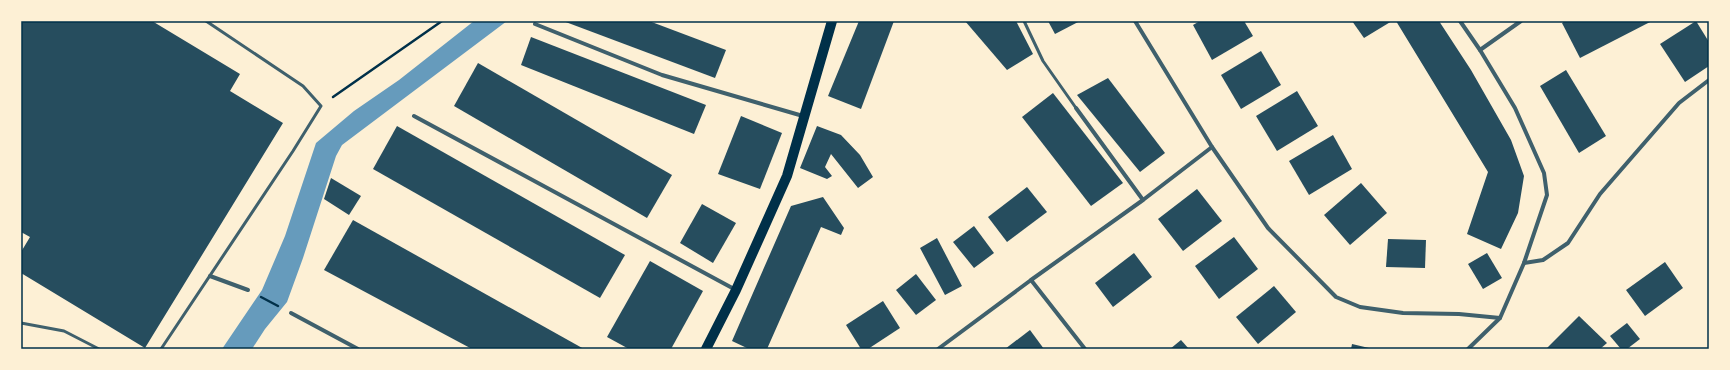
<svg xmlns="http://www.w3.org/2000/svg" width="1730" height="370" viewBox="0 0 1730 370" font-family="'IBM Plex Sans',sans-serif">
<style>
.water{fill:#669bbc}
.building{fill:#264d5e}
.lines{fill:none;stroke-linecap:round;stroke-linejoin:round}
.path{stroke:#003049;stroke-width:2.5}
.service{stroke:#3f606c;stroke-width:3}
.minor{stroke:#3f606c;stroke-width:4}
.primary{stroke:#003049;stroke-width:10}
.neatline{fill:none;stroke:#003049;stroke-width:1.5}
</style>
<rect width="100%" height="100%" fill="#fdf0d5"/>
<polygon class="water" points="474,21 507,21 342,145 336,156 303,258 287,302 265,329 252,349 222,349 262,290 285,236 316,143 354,111 399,80"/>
<g class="building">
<polygon points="21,21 152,21 240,74 230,91 283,123 145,348 21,273 21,252 30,237 21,232"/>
<polygon points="563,21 649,21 726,50 715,78"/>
<polygon points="859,21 894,21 861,109 828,96"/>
<polygon points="965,21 1016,21 1033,54 1007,70"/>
<polygon points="1048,21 1080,21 1055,34"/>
<polygon points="1200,21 1244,21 1253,36 1212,60 1193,25"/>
<polygon points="1352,21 1392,21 1364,38"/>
<polygon points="1396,21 1439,21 1471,70 1511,140 1524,176 1518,213 1501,249 1467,234 1488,172"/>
<polygon points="1565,21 1652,21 1580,58 1562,23"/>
<polygon points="1696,21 1709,42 1709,66 1685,82 1660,44"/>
<polygon points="531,37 706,105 694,134 521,65"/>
<polygon points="1261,51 1281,85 1241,109 1221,75"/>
<polygon points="478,63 672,175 647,218 454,106"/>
<polygon points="1566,70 1606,136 1579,153 1540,86"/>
<polygon points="1108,78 1165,153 1140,172 1077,95"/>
<polygon points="1297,91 1318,126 1277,151 1256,116"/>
<polygon points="1053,93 1123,183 1091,206 1022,117"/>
<polygon points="741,116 782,133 760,189 718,174"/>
<polygon points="397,126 625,255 600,298 373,169"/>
<polygon points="817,126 841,135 860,155 873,177 858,188 831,154 825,167 832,176 827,179 800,168"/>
<polygon points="1333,135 1352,169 1309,195 1289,161"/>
<polygon points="331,178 361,196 349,215 324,199"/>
<polygon points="1361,183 1387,213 1350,245 1324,215"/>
<polygon points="1027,187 1047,212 1007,242 988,217"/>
<polygon points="1197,189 1222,221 1183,251 1158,219"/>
<polygon points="823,197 844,228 841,235 821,227 767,349 749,349 732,341 791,206"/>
<polygon points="702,204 736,223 713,263 680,243"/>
<polygon points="353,220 584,349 472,349 324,270"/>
<polygon points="974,226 994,253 974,268 953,242"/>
<polygon points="1234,237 1258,269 1219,299 1195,266"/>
<polygon points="937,238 962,286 945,295 920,248"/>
<polygon points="1388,239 1426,240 1425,268 1386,267"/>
<polygon points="1134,253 1152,277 1113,307 1095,283"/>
<polygon points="1487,253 1502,278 1483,289 1468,264"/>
<polygon points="650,261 703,291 671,349 629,349 607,337"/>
<polygon points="1665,262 1683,288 1645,316 1626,290"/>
<polygon points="916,274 936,300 916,315 896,290"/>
<polygon points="1274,286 1296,312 1258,344 1236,317"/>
<polygon points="883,301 900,328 868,349 861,349 846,325"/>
<polygon points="1579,316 1607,343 1600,349 1546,349"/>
<polygon points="1627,323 1640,339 1627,349 1621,349 1610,336"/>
<polygon points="1030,330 1044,349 1005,349"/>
<polygon points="1181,340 1189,349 1170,349"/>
<polygon points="1352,344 1369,348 1369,349 1351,349"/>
</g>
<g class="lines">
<g class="path">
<polyline points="333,97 442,21"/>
<polyline points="261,297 278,306"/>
</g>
<g class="service">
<polyline points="1024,21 1043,61 1076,108"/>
<polyline points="21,323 64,331 99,349"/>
<polyline points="161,349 293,151 321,106 303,86 206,21"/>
</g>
<g class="minor">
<polyline points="1135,21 1212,147 1268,228 1336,297 1360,307 1403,313 1459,314 1500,318"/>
<polyline points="1460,21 1480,50 1515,108 1544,173 1547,195 1524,263 1500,318 1468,349"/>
<polyline points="535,24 662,75 803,116"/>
<polyline points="1480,50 1521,21"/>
<polyline points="1076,108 1143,200"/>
<polyline points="414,116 736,290"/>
<polyline points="1524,263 1543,260 1568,243 1600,194 1679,103 1709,80"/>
<polyline points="210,276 248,290"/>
<polyline points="291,313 358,349"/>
<polyline points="938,349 1031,280"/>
<polyline points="1085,349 1031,280 1143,200 1212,147"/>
</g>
<polyline class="primary" points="706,349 736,290 787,176 832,21"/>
</g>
<rect width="1730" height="370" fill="none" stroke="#fdf0d5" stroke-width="44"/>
<rect x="22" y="22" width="1686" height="326" class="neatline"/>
</svg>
